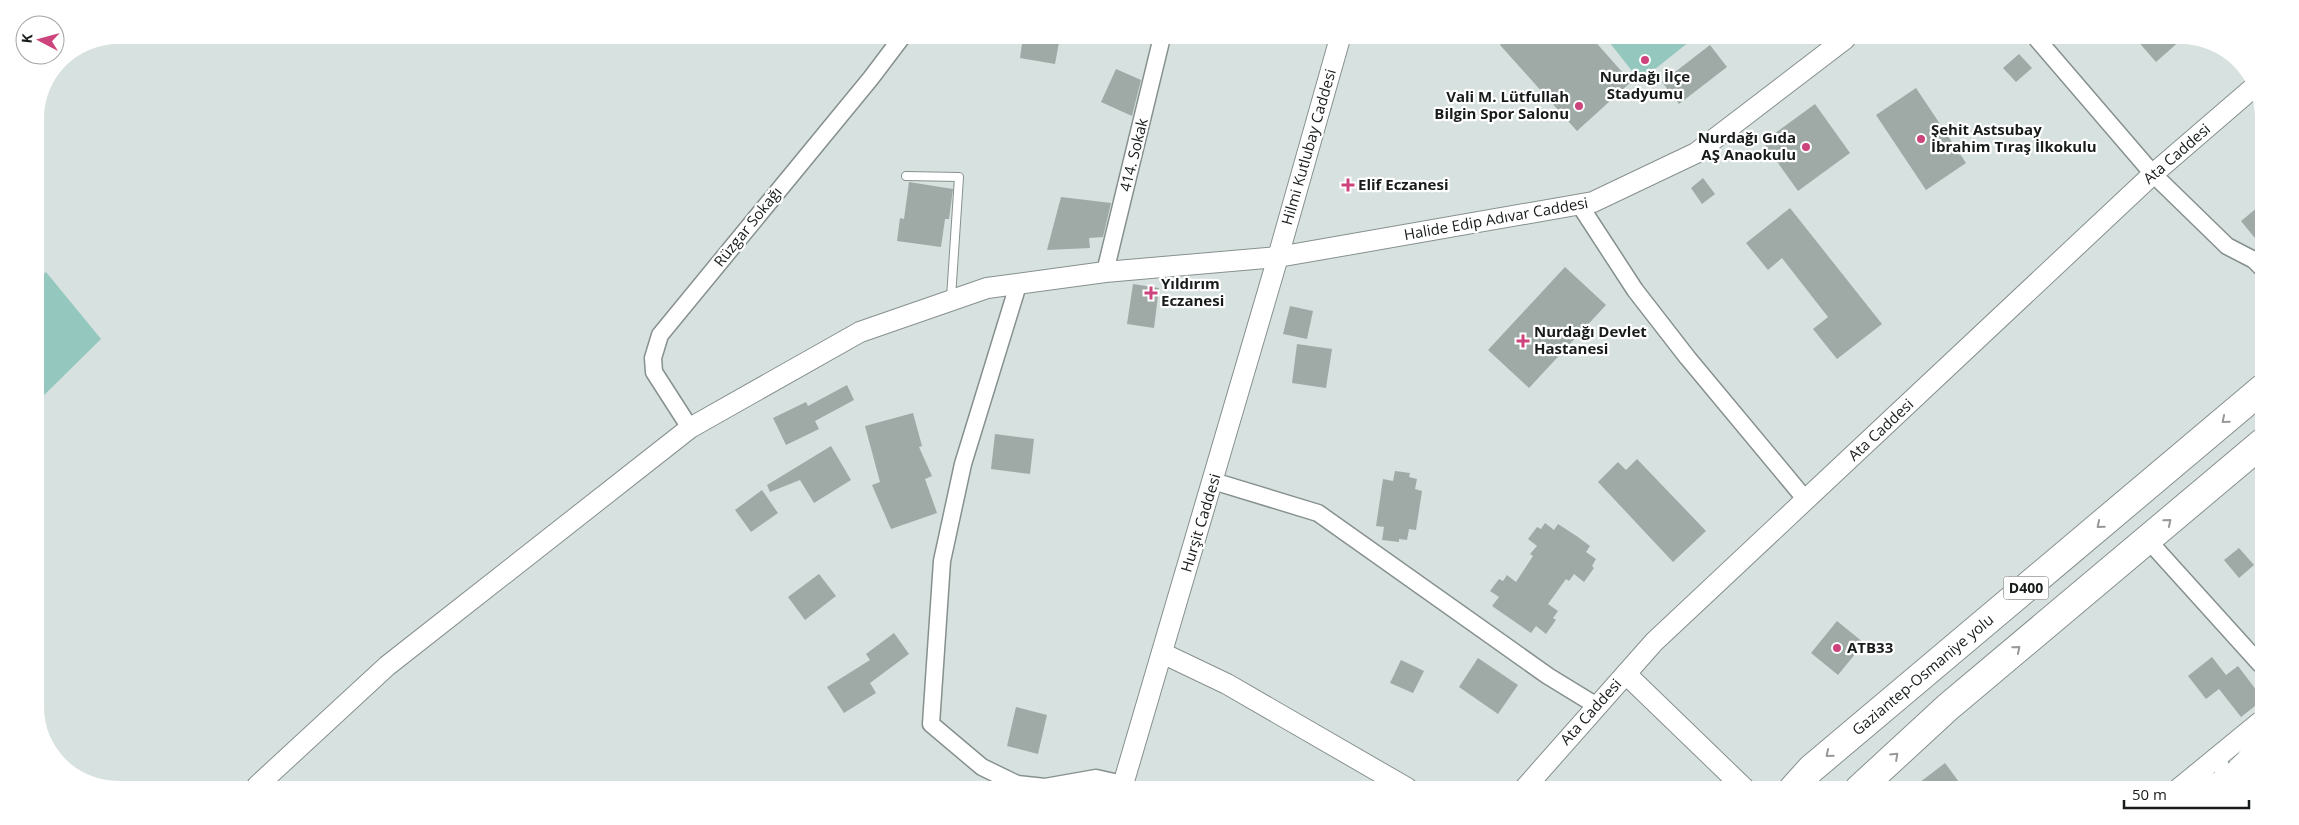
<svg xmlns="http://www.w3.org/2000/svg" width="2299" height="825" viewBox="0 0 2299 825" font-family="'Open Sans',sans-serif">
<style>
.green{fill:#94c7be}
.building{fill:#9faaa7}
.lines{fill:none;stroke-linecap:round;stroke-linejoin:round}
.service-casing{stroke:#86908e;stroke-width:10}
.minor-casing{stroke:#86908e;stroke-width:19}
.tertiary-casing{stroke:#86908e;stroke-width:22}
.trunk-casing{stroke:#86908e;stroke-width:30}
.service{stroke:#fff;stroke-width:8}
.minor{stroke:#fff;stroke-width:16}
.tertiary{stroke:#fff;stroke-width:20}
.trunk{stroke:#fff;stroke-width:28}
.oneway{stroke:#979898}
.poi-dot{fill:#cd437c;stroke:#fff;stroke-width:2}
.labels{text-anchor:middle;stroke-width:4.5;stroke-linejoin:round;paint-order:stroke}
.shield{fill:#fff;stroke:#5d5f5f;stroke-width:1}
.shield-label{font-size:14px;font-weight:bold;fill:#171b1a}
.poi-label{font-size:15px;font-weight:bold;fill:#171b1a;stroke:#fff;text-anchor:start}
.street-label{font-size:15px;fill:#171b1a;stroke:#fff}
</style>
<rect width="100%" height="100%" fill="#d7e1df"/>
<g class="green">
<polygon points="1606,38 1694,38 1640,81"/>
<polygon points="46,272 101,339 35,404 35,282"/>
</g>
<g class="building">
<polygon points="1023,37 1060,37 1055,64 1020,58"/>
<polygon points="1508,38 1592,38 1631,82 1577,131 1500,45"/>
<polygon points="2136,39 2182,39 2156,62"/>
<polygon points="1710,45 1727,67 1679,104 1662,82"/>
<polygon points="2019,54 2032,68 2016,82 2003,68"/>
<polygon points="1116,69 1141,80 1132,116 1101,102"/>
<polygon points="1916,88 1966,163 1926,190 1876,115"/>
<polygon points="1815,104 1850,153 1798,191 1763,142"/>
<polygon points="1703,178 1715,194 1702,204 1691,188"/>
<polygon points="909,182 953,189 949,219 945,219 941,247 897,241 900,218 904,219"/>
<polygon points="1061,197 1111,203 1103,237 1089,238 1090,248 1047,250"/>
<polygon points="2263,203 2263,248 2241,221"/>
<polygon points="1790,208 1882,324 1837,359 1813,329 1828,317 1782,258 1768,270 1746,243"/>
<polygon points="1565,267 1606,305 1529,388 1488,350"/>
<polygon points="1133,284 1159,288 1154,328 1127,324"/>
<polygon points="1290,306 1313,311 1307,339 1283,334"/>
<polygon points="1297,344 1332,349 1326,388 1292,383"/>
<polygon points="847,385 854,400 815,421 819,429 786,445 773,418 806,402 808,406"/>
<polygon points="913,413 922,446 919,447 932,476 925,479 937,513 891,529 872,485 880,482 865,426"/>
<polygon points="995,434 1034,439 1030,474 991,469"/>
<polygon points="831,446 851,480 814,503 800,480 770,492 767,485"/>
<polygon points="1637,459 1706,531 1673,562 1598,482 1618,462 1626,470"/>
<polygon points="1395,471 1410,473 1409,477 1417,479 1415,489 1422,491 1416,530 1409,529 1407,540 1399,539 1399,542 1382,540 1384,527 1376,526 1383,479 1393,481"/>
<polygon points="762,490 778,513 751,532 735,510"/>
<polygon points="1545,523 1554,530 1558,524 1578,537 1590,546 1586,552 1596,559 1592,566 1594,568 1584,582 1574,574 1569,581 1566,579 1548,604 1558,611 1553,618 1556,620 1546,634 1536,626 1531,633 1492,606 1499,597 1490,591 1499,579 1503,581 1507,575 1516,582 1533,556 1530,554 1537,546 1528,539 1537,527 1541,529"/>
<polygon points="2239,548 2254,565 2239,578 2224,560"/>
<polygon points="819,574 836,596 805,620 788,597"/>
<polygon points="1837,621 1864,643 1838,675 1811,653"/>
<polygon points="894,633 909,654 870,683 876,693 844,713 827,687 870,660 866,654"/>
<polygon points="2212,657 2226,675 2238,666 2260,695 2260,702 2241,717 2219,689 2206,699 2188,676"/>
<polygon points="1478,658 1518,685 1498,714 1459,687"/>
<polygon points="1401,660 1424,671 1413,693 1390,683"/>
<polygon points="1016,707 1047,715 1038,754 1007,746"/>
<polygon points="1945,763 1965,790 1911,789"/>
</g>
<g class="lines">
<defs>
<polyline id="service" points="906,176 959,177 951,298"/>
<g id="minor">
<polyline points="2037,39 2153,174 2227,246 2254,260 2263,269"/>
<polyline points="1579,204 1635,290 1687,357 1806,500"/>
<polyline points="1105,272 1162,37"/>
<polyline points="1018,285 963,464 942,561 931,724 982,767 1017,784 1045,787 1096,778 1123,784"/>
<polyline points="690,428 654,372 653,358 660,335 871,78 902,37"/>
<polyline points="1213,481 1318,513 1548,676 1597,706"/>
<polyline points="2147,539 2260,664"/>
<polyline points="2217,757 2225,775"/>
</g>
<g id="tertiary">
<polyline points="1162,653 1227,684 1407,788"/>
<polyline points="1626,674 1745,789"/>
<polyline points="257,786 387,666 690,428 860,332 987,288 1105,272 1278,257 1593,202 1696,153 1845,39"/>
<polyline points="1122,788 1278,257 1340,38"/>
<polyline points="1524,789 1654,642 2153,174 2254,87"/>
<polyline points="2177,790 2260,722"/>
</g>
<g id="trunk">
<polyline points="1793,789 1811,769 2262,389"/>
<polyline points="1859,789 1948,707 2262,443"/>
</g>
</defs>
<use href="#service" class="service-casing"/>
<use href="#minor" class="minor-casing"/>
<use href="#tertiary" class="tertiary-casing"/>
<use href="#trunk" class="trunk-casing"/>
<use href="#service" class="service"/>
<use href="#minor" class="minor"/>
<use href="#tertiary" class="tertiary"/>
<use href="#trunk" class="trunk"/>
</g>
<defs><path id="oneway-chevron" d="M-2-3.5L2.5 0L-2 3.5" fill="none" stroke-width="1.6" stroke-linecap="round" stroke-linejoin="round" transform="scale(1.25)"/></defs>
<g class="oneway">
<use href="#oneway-chevron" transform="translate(2225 420) rotate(140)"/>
<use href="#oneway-chevron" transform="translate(2168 522) rotate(-40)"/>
<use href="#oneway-chevron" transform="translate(2100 525) rotate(140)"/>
<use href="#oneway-chevron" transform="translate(2017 649) rotate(-40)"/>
<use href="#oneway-chevron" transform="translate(1829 754) rotate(140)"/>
<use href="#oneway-chevron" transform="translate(1895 756) rotate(-43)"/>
</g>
<g class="poi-dot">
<circle cx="1645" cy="60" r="5"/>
<circle cx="1579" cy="106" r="5"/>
<circle cx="1921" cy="139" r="5"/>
<circle cx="1806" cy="147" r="5"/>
<path d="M1345.5 177.5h5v5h5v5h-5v5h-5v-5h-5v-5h5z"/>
<path d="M1148.5 285.5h5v5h5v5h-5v5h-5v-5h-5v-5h5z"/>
<path d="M1520.5 333.5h5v5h5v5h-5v5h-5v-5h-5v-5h5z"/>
<circle cx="1837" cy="648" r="5"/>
</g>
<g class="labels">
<rect class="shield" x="2003.5" y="576.5" width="45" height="23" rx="4"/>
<g class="shield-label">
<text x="2026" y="593">D400</text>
</g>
<g class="poi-label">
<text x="1645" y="82" text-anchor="middle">Nurdağı İlçe<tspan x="1645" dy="17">Stadyumu</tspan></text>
<text x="1569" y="102" text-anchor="end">Vali M. Lütfullah<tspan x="1569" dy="17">Bilgin Spor Salonu</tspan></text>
<text x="1931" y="135">Şehit Astsubay<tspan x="1931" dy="17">İbrahim Tıraş İlkokulu</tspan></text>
<text x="1796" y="143" text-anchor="end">Nurdağı Gıda<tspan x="1796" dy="17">AŞ Anaokulu</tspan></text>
<text x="1358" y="190">Elif Eczanesi</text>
<text x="1161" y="289">Yıldırım<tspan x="1161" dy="17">Eczanesi</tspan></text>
<text x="1534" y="337">Nurdağı Devlet<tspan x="1534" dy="17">Hastanesi</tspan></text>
<text x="1847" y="653">ATB33</text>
</g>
<g class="street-label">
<text transform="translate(1309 147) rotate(-74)" y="5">Hilmi Kutlubay Caddesi</text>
<text transform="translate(2177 154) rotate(-41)" y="5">Ata Caddesi</text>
<text transform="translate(1134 155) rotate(-76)" y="5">414. Sokak</text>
<text transform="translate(1496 219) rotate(-10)" y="5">Halide Edip Adıvar Caddesi</text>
<text transform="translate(748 227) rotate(-51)" y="5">Rüzgar Sokağı</text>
<text transform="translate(1881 430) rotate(-43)" y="5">Ata Caddesi</text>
<text transform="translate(1201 523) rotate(-73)" y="5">Hurşit Caddesi</text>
<text transform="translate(1923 675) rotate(-40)" y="5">Gaziantep-Osmaniye yolu</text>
<text transform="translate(1591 712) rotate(-48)" y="5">Ata Caddesi</text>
</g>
</g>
<path d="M0 0H2299V825H0ZM118 44H2181A74 74 0 0 1 2255 118V707A74 74 0 0 1 2181 781H118A74 74 0 0 1 44 707V118A74 74 0 0 1 118 44Z" fill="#fff" fill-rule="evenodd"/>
<g transform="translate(40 40) rotate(276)"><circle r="24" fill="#ffffff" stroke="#a2a4a3"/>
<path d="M0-4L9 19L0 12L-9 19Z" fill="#cd437c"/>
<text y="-8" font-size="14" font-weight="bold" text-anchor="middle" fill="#171b1a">K</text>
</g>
<path d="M2124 800v8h125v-8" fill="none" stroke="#171b1a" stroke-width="2.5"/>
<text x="2132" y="800" font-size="15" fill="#171b1a" stroke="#ffffff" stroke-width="4" paint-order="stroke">50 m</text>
</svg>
